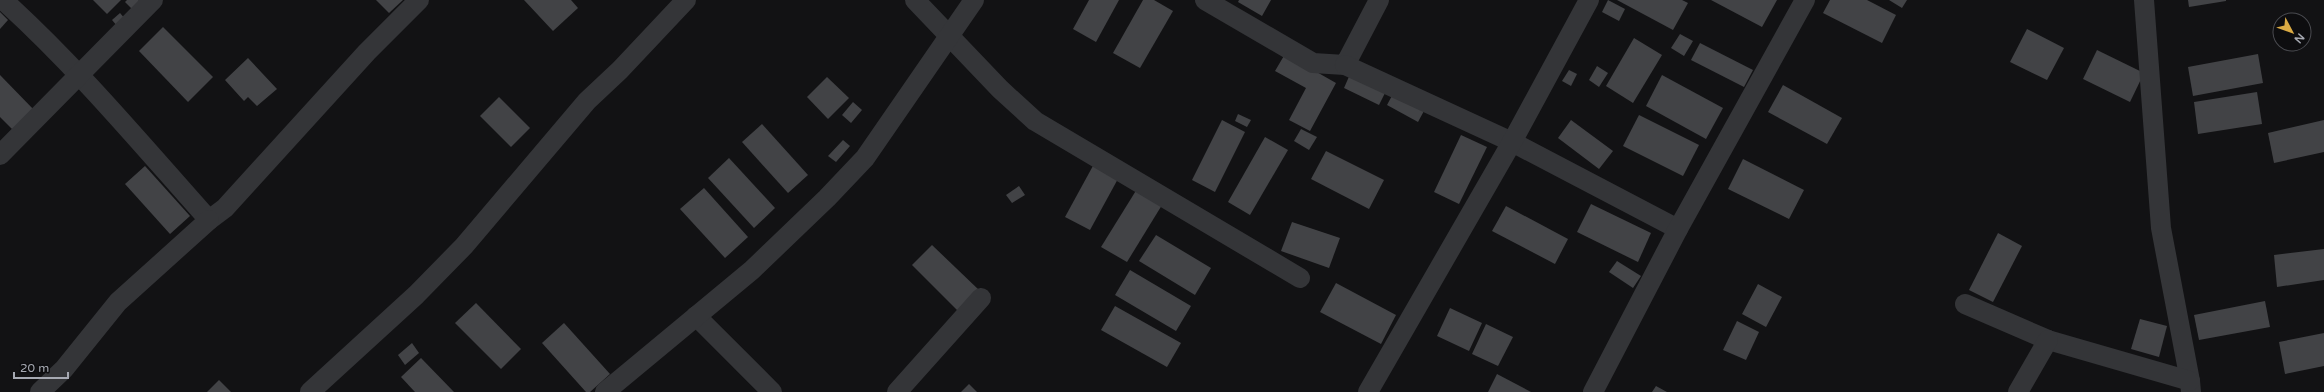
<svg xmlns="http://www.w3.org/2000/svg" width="2324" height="392" viewBox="0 0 2324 392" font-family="'Varela Round',sans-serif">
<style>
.building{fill:#424346}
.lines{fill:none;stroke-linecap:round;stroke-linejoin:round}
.street{stroke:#343538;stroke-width:20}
</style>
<rect width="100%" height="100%" fill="#121214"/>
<g class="building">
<polygon points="93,0 121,0 107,14"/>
<polygon points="127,0 139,0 134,11 125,2"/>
<polygon points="376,0 403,0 389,13"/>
<polygon points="524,0 571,0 578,8 553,31"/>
<polygon points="1089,0 1119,0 1096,42 1073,29"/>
<polygon points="1143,0 1154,0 1173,11 1140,68 1113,53"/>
<polygon points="1239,0 1271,0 1262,16 1238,2"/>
<polygon points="1608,0 1625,9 1619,21 1602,12"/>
<polygon points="1617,0 1682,0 1688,3 1673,30"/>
<polygon points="1711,0 1777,0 1762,27"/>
<polygon points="1830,0 1867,0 1896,15 1882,43 1823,13"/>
<polygon points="1889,0 1907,0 1902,8"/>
<polygon points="2188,0 2226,0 2226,1 2189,7"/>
<polygon points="0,12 8,20 0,29"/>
<polygon points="120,13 126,20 118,27 112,20"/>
<polygon points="163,27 213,77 188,102 139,51"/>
<polygon points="2027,29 2064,48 2047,80 2010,62"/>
<polygon points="1680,34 1693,41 1684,56 1671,48"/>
<polygon points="1634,38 1662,55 1633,103 1606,86"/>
<polygon points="1700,43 1753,70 1744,87 1691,60"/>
<polygon points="2097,50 2144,73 2130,102 2083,79"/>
<polygon points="1285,54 1336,83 1310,131 1289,120 1306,88 1275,71"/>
<polygon points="2258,54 2263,83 2193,96 2188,67"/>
<polygon points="248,58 277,89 257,106 248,97 244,101 225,80"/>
<polygon points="1597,66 1608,73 1599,87 1589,80"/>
<polygon points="1569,70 1577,74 1571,86 1562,81"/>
<polygon points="1351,72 1387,89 1379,105 1344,88"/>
<polygon points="0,75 35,111 14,131 0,117"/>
<polygon points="1662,75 1723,108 1706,139 1646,106"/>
<polygon points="827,77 849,98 828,119 807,97"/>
<polygon points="1783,85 1842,118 1827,144 1768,112"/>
<polygon points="1394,92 1425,109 1418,122 1387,105"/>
<polygon points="2257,92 2262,124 2198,134 2194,102"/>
<polygon points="499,97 530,128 511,147 480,116"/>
<polygon points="853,102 862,110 851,123 842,115"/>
<polygon points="1238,114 1251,120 1247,127 1235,121"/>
<polygon points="1639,115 1699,145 1683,176 1623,146"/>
<polygon points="1222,120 1245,132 1215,192 1192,180"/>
<polygon points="1571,120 1613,151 1599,169 1558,138"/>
<polygon points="2324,120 2324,152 2274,163 2268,133"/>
<polygon points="762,124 808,175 788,193 742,142"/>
<polygon points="1301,129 1317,137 1309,150 1294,141"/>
<polygon points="1461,135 1487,147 1459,204 1434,192"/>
<polygon points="1265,137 1288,150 1250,215 1228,202"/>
<polygon points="843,140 850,146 836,162 828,156"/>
<polygon points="1326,151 1384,180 1369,209 1311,179"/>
<polygon points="729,158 775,208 754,228 708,178"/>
<polygon points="1743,159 1804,190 1789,219 1728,189"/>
<polygon points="1094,164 1119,177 1090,230 1065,217"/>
<polygon points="145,166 190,216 170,234 125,184"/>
<polygon points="1019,186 1025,195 1012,203 1006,195"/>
<polygon points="704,188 748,237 725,258 680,209"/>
<polygon points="1137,189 1162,205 1127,262 1101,247"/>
<polygon points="1591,204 1651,233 1638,262 1577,232"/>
<polygon points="1506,206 1568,239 1555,264 1492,231"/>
<polygon points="1292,222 1340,238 1329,268 1281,251"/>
<polygon points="1998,233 2022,246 1993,302 1969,290"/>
<polygon points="1156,235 1211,268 1195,295 1139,261"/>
<polygon points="932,245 980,291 959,312 912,265"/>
<polygon points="2324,249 2324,280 2277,287 2274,255"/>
<polygon points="1617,261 1641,276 1633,288 1609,272"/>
<polygon points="1130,270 1191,306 1176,331 1115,295"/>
<polygon points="1336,283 1396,315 1381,344 1320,312"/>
<polygon points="1758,284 1782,297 1766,327 1742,314"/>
<polygon points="2265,301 2270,327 2199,340 2194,315"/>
<polygon points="476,303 521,349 501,369 455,323"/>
<polygon points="1115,306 1181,343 1167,367 1101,330"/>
<polygon points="1450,308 1482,323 1469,351 1437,336"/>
<polygon points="2140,319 2167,326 2159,357 2131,349"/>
<polygon points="1737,321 1759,332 1746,360 1723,350"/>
<polygon points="564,323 610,374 590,392 586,392 542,343"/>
<polygon points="1486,324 1513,337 1498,366 1472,354"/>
<polygon points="2324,333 2324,366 2285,374 2279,342"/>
<polygon points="412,343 419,353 405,365 398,355"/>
<polygon points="421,358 454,392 415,392 401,377"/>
<polygon points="1497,374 1531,392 1488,392"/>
<polygon points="219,380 231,392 207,392"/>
<polygon points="969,384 977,392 961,392"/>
<polygon points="1656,386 1667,392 1652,392"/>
</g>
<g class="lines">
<g class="street">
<path d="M3,0C77,67 142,145 209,220L225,208L367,52L419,0"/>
<polyline points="915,0 1000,89 1035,121 1300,278"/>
<polyline points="1205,0 1313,63 1345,65 1379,0"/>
<polyline points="2144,0 2161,228 2190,381 2191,392"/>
<polyline points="1345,65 1512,142 1678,229"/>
<polyline points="0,155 153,0"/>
<polyline points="1965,304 2048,340 2190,381"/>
<polyline points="696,316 772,392"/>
<polyline points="40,392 64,369 118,302 209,220"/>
<polyline points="310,392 416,295 464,246 587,101 620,70 686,0"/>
<polyline points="605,392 752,270 827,198 865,158 974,0"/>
<polyline points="897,392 981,298"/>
<polyline points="1368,392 1512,142 1589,0"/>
<polyline points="1593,392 1678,229 1805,0"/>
<polyline points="2018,392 2048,340"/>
</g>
</g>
<g transform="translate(2292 32) rotate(131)"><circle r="19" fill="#0d0d0f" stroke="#4a4b50"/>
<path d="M0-3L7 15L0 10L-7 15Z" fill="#dbab44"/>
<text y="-6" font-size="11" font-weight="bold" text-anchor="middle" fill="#a6a9b2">N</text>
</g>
<path d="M14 372v6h54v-6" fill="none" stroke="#a6a9b2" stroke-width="2"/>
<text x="20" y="372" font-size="12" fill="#a6a9b2" stroke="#0d0d0f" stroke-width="3" paint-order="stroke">20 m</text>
</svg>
